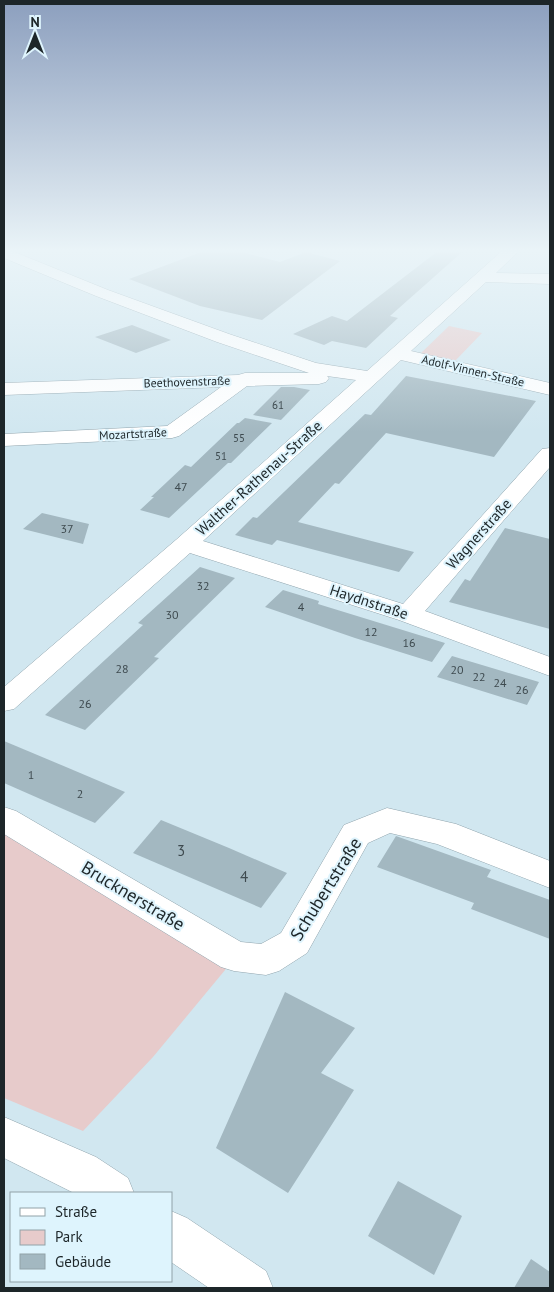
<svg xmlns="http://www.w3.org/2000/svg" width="554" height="1292" viewBox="0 0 554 1292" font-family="'PT Sans',sans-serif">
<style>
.green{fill:#e7cbcb}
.building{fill:#a3b8c1}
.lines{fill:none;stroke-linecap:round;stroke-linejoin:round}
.minor-casing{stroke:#90a4ad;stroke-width:1}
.minor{fill:#fff;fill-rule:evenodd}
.labels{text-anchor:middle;stroke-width:4;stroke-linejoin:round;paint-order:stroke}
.far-number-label{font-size:11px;fill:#3e4a4f}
.far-street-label{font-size:12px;fill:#1d2629;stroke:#def4fd}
.number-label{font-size:12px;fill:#3e4a4f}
.street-label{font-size:15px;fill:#1d2629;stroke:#def4fd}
.near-number-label{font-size:15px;fill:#3e4a4f}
.near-street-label{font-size:18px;fill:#1d2629;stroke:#def4fd}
</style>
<rect width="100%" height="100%" fill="#d1e7f0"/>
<g class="green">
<polygon points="449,326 482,333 455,361 420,354"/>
<polygon points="4,824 235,958 153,1057 83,1131 4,1098"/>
</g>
<g class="building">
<polygon points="204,251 238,251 280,262 306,252 340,261 262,320 200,306 129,279"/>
<polygon points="438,251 459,251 461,253 390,316 398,318 366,348 332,341 324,345 293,334 332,316 347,321"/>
<polygon points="132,325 171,340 136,353 95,337"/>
<polygon points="406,376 536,401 494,457 386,433 339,484 335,483 298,522 414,552 399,572 277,540 272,545 235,535 253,517 257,518 365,414 371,415"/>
<polygon points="281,387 294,387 310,390 281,420 253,415"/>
<polygon points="245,418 272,423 231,463 228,463 169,518 140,510 154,497 151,497 185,465 191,467 237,423 239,423"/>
<polygon points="42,513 89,524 83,544 23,529"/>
<polygon points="505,528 550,539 550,629 449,602 465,579 470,581"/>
<polygon points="200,567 235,578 154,657 159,658 85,730 45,715 143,625 138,623"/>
<polygon points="283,590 319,601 318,604 445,643 432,662 355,638 265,607"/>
<polygon points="452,656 502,671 539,682 527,705 437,677"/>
<polygon points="4,741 66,767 125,792 95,823 4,783"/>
<polygon points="161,820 229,848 287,873 261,908 133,853"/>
<polygon points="396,836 491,870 487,877 550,900 550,939 471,909 474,903 377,867"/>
<polygon points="285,992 355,1028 321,1073 354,1090 288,1193 216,1148"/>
<polygon points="398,1181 462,1216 434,1275 368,1236"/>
<polygon points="531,1259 550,1272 550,1288 514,1288"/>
</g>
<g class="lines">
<defs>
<g id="minor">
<polygon points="4,251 12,251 108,290 229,334 316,363 367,371 502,251 519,251 496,273 550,274 550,284 486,282 411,351 550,383 550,395 401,360 203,541 403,604 542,449 550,448 550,467 425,611 550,657 550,676 399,620 190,553 14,709 4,711 4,687 177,539 356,380 327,376 329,378 326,382 319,384 247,386 179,436 172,438 4,446 4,434 167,426 221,387 4,395 4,383 238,375 245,373 309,373 217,342 96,296 4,258"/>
<polygon points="4,807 16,811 241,942 261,944 281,933 344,825 387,808 456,824 550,861 550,888 437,844 390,833 368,843 307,953 279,971 266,975 234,971 221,967 4,834"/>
<polygon points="4,1117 96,1157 128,1178 134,1193 74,1193 4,1158"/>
<polygon points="171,1211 187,1218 266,1271 273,1288 209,1288 171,1262"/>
</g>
</defs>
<use href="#minor" class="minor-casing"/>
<use href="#minor" class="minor"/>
</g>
<linearGradient id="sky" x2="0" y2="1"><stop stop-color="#8c9fbe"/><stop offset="0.58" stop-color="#eaf4f8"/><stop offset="1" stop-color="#eaf4f8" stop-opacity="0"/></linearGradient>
<rect width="554" height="432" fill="url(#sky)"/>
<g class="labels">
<g class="far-number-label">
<text x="278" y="409">61</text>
<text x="239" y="442">55</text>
<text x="221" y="460">51</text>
</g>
<g class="far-street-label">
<text transform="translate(473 371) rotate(13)" y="4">Adolf-Vinnen-Straße</text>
<text transform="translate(187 382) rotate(-2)" y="4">Beethovenstraße</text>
<text transform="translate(133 434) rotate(-3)" y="4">Mozartstraße</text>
</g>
<g class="number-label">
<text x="181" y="491">47</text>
<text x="67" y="533">37</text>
<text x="203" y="590">32</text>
<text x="301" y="611">4</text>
<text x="172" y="619">30</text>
<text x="371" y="636">12</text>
<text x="409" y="647">16</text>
<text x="122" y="673">28</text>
<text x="457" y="674">20</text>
<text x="479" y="681">22</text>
<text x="500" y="687">24</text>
<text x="522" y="694">26</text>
<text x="85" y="708">26</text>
<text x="31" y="779">1</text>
<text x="80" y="798">2</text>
</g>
<g class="street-label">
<text transform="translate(259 478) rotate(-42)" y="5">Walther-Rathenau-Straße</text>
<text transform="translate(479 534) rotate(-48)" y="5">Wagnerstraße</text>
<text transform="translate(369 602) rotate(18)" y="5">Haydnstraße</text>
</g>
<g class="near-number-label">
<text x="181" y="856">3</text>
<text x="244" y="882">4</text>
</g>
<g class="near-street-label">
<text transform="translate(326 889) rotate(-58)" y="6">Schubertstraße</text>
<text transform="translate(133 896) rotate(31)" y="6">Brucknerstraße</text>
</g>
</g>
<rect width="554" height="1292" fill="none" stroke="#1d2629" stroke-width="10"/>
<rect x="10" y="1192" width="162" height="90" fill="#def4fd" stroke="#91a2a8"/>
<rect x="20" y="1208" width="25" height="8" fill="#ffffff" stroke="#91a2a8"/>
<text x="55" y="1217" font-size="15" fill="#1d2629">Straße</text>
<rect x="20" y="1230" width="25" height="15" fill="#e7cbcb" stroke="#91a2a8"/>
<text x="55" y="1242" font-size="15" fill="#1d2629">Park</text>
<rect x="20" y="1254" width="25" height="15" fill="#a3b8c1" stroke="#91a2a8"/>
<text x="55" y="1267" font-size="15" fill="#1d2629">Gebäude</text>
<g transform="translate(35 35)" stroke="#def4fd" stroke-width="4" paint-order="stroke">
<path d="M0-4L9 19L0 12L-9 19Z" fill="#1d2629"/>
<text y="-8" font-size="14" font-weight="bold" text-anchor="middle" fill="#1d2629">N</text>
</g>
</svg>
